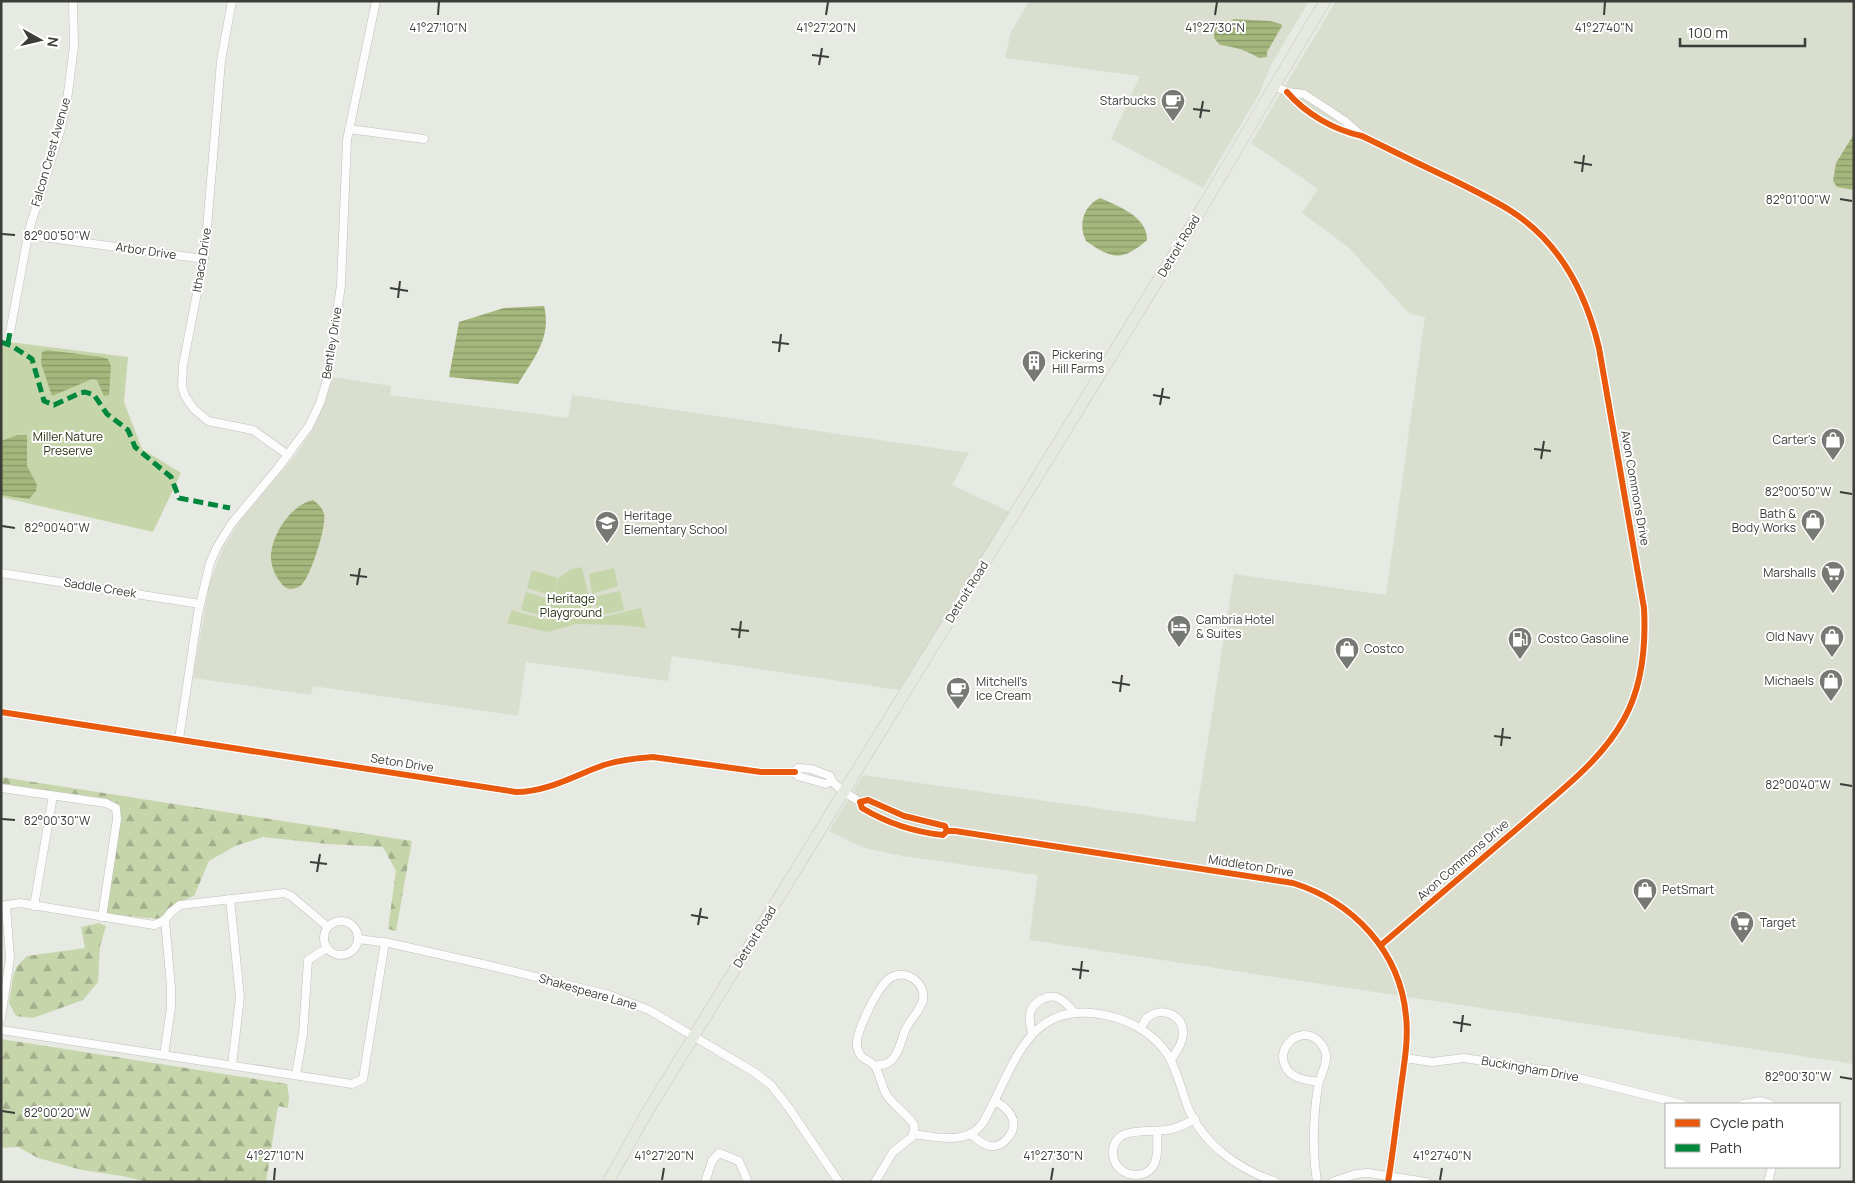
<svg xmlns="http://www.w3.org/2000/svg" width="1855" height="1183" viewBox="0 0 1855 1183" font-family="Manrope,sans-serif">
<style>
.built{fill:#d9decf}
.forest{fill:url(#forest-firs)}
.green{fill:#c7d5ab}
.water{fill:url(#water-rules)}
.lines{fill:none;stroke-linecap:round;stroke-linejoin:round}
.street-casing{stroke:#bfc1bc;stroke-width:9}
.primary-casing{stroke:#c4c6c2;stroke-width:12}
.street{stroke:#fbfcfb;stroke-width:8}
.primary{stroke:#e6e9df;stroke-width:11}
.quiet{stroke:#00873e;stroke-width:5;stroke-dasharray:10 5;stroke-linecap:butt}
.cycleway-casing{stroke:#fff;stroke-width:9}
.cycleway{stroke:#e8590c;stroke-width:6}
.ticks{fill:none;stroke:#3b3d38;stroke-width:2}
.labels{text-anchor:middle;stroke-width:4;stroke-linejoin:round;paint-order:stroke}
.poi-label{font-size:12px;fill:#3b3d38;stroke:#fff;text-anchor:start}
.street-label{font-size:12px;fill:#3b3d38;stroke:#fff}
.park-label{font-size:12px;fill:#2a3412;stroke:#fff}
.ticks-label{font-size:12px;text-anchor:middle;fill:#3b3d38;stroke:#fff;stroke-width:4;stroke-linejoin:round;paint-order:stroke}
</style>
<defs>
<pattern id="forest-firs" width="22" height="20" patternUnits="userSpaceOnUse" patternTransform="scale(1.25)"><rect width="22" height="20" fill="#c7d5ab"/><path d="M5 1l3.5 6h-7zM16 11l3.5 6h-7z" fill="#a3ae8c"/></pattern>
<pattern id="water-rules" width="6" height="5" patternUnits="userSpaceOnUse" patternTransform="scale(1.25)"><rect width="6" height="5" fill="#a5b77c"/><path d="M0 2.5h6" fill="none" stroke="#889667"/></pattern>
</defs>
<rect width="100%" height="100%" fill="#e7eae2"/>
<g class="built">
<polygon points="1029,1 1309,1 1272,63 1258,96 1203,188 1111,139 1140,76 1005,58 1011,32"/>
<polygon points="1336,1 1854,1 1854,1064 1029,940 1038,875 902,856 864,848 829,831 863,775 1195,822 1234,574 1386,595 1425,317 1410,314 1348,247 1302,213 1318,189 1251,143"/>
<polygon points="332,377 391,386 390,395 568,418 572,395 969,453 952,485 1010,512 899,690 672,656 668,681 526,662 518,716 313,686 311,695 193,678 209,585 222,550 240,521 297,453 311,432 321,411"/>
</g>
<g class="forest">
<polygon points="1,777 412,841 396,931 388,929 396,871 383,847 328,844 263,837 235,846 209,861 194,896 179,902 158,919 106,914 119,807 1,785"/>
<polygon points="99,923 106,926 100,946 98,982 83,1000 33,1018 16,1016 9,1003 13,976 17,966 27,956 85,948 81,927"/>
<polygon points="1,1039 287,1084 289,1097 288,1108 278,1106 266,1182 148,1182 122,1176 82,1170 38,1158 18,1147 1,1148"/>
</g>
<g class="green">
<polygon points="1,341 128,357 124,402 142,449 181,473 153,532 1,497"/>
<polygon points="582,567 594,619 641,608 646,628 620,625 576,624 548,632 507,623 512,610 546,620 559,577 572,569"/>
<polygon points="614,568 618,586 592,594 589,574"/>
<polygon points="532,570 558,578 553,596 527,588"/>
<polygon points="620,591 624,610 598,616 594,597"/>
<polygon points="526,592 551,600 546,617 521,610"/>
</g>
<g class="water">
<path d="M1234,19L1270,21L1281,24L1282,26L1267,52V57L1259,58C1246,50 1235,47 1220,45L1214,38L1215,27H1222Z"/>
<polygon points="1854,134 1854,190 1837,187 1833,181 1836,163"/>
<path d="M1100,198C1118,206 1148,217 1147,240C1122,262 1112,259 1086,241C1078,225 1083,206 1100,198Z"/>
<path d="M544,306C552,337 534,358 518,384L449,377L459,322L504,308Z"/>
<polygon points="47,350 102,357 108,359 111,366 109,395 104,396 97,380 92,379 52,396 41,363 42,352"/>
<polygon points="17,435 27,435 27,466 37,485 36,491 29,499 1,495 1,441"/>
<path d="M313,500C318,504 322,507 324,514C327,526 311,574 303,583C300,587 294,589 290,589C284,588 281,583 278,579C274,573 270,562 271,554C273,533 291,505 313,500Z"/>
</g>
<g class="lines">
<defs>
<g id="street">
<polyline points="232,1 221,61 205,252 183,365 182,386 185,396 193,408 208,421 253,430 288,455"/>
<polyline points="1275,86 1287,92 1304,94 1345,121 1361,135"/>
<path d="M1287,92C1306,114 1334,130 1362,136C1391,150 1421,165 1451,179C1471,189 1492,199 1511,211C1561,243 1586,293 1599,348L1644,608C1646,646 1643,685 1624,719C1601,761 1561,790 1525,822C1477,863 1429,904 1381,945"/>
<polyline points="349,129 424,139"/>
<polyline points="28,235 204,259"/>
<polyline points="10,332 29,230 61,128 68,93 74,46 73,1"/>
<polyline points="1,573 200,604"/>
<path d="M1,712L516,792C548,792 575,775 604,765C620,760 637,758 653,757L761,772H795"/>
<polyline points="179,739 198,613 210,563 217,547 232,523 278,468 309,426 320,403 327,380 341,285 347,140 376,1"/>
<path d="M832,781L826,784L798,776L795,772L798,768L811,769L830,776C834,788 850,795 860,802"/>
<polyline points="1,788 106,803 116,808 117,819 102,917"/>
<path d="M947,831L945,826L904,816L868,800L860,802L862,808C887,823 914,832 943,835L947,831H955L1293,883C1353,902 1400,951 1406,1016C1409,1042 1403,1069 1400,1095C1396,1124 1393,1153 1388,1182"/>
<polyline points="230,899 240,997 232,1065"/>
<polyline points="1,906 20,903 154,925 165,920"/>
<polyline points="34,906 53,796"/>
<circle cx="341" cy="938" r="17"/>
<polyline points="358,939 389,943 487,965 609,995 649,1010 754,1072 771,1085 789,1108 839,1182"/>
<polyline points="1,1018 10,958 6,906"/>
<path d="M1141,1029C1142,1026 1144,1022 1146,1019C1158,1006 1182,1013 1183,1031C1184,1042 1176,1052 1171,1060"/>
<polyline points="1,1030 352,1084 363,1079 385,942"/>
<path d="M1032,1034C1031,1028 1029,1021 1030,1014C1032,1002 1049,992 1060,999C1066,1002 1070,1008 1075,1013"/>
<polyline points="164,1055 171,1008 171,987 165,920 171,912 180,905 284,893 291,896 328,927"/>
<polyline points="1405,1058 1432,1062 1464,1058 1551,1071 1682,1104"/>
<path d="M874,1065C895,1068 899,1049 904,1033C908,1021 920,1012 923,1000C926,982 905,968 890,978C878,986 855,1033 857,1046C860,1061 867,1058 874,1065C879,1071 882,1087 886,1094C893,1106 907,1113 914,1125V1131L912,1137L893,1152L875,1182"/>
<polyline points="296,1075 303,1034 308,960 327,948"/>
<polyline points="1743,1104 1761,1101 1770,1104"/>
<path d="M1157,1131C1157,1140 1159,1152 1155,1162C1148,1183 1113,1177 1113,1153C1113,1125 1148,1133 1166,1130C1177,1129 1185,1124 1195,1119"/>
<path d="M913,1134C937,1137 969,1146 984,1121C1015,1066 1027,996 1109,1016C1132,1021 1155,1035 1168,1055C1177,1071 1181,1088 1187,1105C1202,1144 1238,1169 1276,1182"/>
<path d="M970,1134C976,1138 983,1145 990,1146C1003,1148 1016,1132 1013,1120C1011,1111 1002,1105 995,1101"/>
<polyline points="705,1182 712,1161 719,1153 739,1161 748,1182"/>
<path d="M1317,1182C1312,1149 1313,1118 1318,1086C1320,1076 1327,1065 1326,1056C1325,1044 1314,1034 1303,1035C1289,1037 1280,1051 1284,1063C1289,1079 1305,1080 1319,1082"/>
<polyline points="1332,1182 1356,1174 1368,1173 1426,1182"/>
<polyline points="1768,1182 1772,1167"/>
</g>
<polyline id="primary" points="608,1182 646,1114 1190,228 1325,1"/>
</defs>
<use href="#street" class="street-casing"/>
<use href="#primary" class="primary-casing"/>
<use href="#street" class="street"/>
<use href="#primary" class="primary"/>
<g class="quiet">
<polyline points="1,342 12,346 32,359 44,401 54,405 80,393 85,392 94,395 107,414 128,430 135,447 171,477 179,498 230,508"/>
<polyline points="8,343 10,332"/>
</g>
<defs>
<g id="cycleway">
<path d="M1287,92C1306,114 1334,130 1362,136C1391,150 1421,165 1451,179C1471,189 1492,199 1511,211C1561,243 1586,293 1599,348L1644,608C1646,646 1643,685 1624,719C1601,761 1561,790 1525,822C1477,863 1429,904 1381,945"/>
<path d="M1,712L516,792C548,792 575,775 604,765C620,760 637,758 653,757L761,772H795"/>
<path d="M947,831L945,826L904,816L868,800L860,802L862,808C887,823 914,832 943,835L947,831H955L1293,883C1353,902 1400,951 1406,1016C1409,1042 1403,1069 1400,1095C1396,1124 1393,1153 1388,1182"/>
</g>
</defs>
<use href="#cycleway" class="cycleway-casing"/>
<use href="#cycleway" class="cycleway"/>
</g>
<path class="ticks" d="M438,15L439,2M826,15L828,2M1215,15L1217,2M1604,15L1605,2M812,55L829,57M819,65L822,48M1193,109L1210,111M1200,118L1203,101M1574,162L1592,165M1582,172L1584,155M1840,199L1852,201M2,234L15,235M390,288L408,291M398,298L400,281M772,342L789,344M779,352L781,334M1153,395L1170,398M1160,405L1163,388M1534,449L1551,451M1541,459L1544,441M1840,492L1852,494M2,526L15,528M350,575L367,577M357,585L360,568M731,629L749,631M739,638L741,621M1112,682L1130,685M1120,692L1122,675M1494,736L1511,738M1501,746L1503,728M1840,784L1852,786M2,819L15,820M310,862L327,864M317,872L320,854M691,915L708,918M698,925L701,908M1072,969L1089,971M1080,979L1082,961M1453,1022L1471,1025M1461,1032L1463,1015M1840,1077L1852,1079M2,1111L15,1113M274,1180L275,1168M662,1180L664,1168M1051,1180L1053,1168M1440,1180L1442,1168"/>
<defs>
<symbol id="cafe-pin" viewBox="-11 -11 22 30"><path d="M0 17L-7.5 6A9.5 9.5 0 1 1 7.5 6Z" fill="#777a74" stroke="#fff"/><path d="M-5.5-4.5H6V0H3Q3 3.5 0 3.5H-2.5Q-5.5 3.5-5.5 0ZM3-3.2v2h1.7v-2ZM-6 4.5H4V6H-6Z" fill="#fff"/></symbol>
<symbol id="building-pin" viewBox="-11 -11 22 30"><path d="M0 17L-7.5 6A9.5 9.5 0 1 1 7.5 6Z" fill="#777a74" stroke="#fff"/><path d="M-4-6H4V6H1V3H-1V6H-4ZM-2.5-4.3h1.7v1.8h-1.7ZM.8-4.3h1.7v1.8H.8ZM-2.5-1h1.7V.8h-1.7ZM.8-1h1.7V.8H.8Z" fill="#fff"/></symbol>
<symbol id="shop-pin" viewBox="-11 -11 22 30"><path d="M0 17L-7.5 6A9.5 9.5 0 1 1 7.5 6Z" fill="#777a74" stroke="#fff"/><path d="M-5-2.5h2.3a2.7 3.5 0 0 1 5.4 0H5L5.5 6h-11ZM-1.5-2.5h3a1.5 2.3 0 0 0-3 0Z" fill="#fff"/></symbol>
<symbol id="school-pin" viewBox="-11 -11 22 30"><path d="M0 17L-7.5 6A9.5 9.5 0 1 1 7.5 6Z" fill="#777a74" stroke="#fff"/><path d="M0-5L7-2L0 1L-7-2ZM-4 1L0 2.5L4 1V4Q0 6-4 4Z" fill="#fff"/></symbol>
<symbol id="supermarket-pin" viewBox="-11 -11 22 30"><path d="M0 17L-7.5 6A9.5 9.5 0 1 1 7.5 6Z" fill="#777a74" stroke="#fff"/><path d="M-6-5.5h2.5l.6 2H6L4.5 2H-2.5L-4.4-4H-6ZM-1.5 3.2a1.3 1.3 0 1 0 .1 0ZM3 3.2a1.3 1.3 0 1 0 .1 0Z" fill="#fff"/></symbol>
<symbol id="hotel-pin" viewBox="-11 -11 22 30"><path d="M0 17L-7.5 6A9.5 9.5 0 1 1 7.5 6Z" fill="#777a74" stroke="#fff"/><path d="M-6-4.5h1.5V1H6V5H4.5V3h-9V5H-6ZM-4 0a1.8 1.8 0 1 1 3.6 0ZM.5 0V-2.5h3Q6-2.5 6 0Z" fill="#fff"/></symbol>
<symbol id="fuel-pin" viewBox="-11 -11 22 30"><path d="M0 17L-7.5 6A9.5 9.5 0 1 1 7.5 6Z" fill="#777a74" stroke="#fff"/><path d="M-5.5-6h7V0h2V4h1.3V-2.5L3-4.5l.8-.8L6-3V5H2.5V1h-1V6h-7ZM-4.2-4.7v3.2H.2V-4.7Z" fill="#fff"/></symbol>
</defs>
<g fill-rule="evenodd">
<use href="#cafe-pin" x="1159" y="87" width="28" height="38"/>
<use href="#building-pin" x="1020" y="348" width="28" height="38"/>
<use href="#shop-pin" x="1819" y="426" width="28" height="38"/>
<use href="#shop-pin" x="1799" y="507" width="28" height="38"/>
<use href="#school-pin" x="593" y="509" width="28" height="38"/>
<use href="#supermarket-pin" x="1819" y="559" width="28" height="38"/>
<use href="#hotel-pin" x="1165" y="613" width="28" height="38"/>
<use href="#shop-pin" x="1818" y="623" width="28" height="38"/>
<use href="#fuel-pin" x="1506" y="625" width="28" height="38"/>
<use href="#shop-pin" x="1333" y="635" width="28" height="38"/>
<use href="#shop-pin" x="1817" y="667" width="28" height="38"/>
<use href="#cafe-pin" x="944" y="675" width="28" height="38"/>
<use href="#shop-pin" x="1631" y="876" width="28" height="38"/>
<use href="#supermarket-pin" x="1728" y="909" width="28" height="38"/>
</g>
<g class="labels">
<g class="poi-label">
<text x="1156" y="105" text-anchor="end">Starbucks</text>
<text x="1052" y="359">Pickering<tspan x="1052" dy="14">Hill Farms</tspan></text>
<text x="1816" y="444" text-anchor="end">Carter's</text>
<text x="1796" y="518" text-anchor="end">Bath &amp;<tspan x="1796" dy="14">Body Works</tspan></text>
<text x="624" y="520">Heritage<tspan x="624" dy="14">Elementary School</tspan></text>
<text x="1816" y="577" text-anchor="end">Marshalls</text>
<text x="1196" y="624">Cambria Hotel<tspan x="1196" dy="14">&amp; Suites</tspan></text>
<text x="1814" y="641" text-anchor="end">Old Navy</text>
<text x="1538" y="643">Costco Gasoline</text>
<text x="1364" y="653">Costco</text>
<text x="1814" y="685" text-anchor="end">Michaels</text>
<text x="976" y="686">Mitchell's<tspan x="976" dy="14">Ice Cream</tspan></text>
<text x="1662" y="894">PetSmart</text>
<text x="1760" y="927">Target</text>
</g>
<g class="street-label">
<text transform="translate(51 152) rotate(-74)" y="4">Falcon Crest Avenue</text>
<text transform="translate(1179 246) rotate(-59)" y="4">Detroit Road</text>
<text transform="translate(146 251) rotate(8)" y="4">Arbor Drive</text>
<text transform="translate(202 260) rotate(-81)" y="4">Ithaca Drive</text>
<text transform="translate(332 343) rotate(-81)" y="4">Bentley Drive</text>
<text transform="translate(1635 488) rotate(80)" y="4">Avon Commons Drive</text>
<text transform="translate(100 588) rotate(9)" y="4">Saddle Creek</text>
<text transform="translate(967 592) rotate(-58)" y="4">Detroit Road</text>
<text transform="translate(402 763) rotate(9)" y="4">Seton Drive</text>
<text transform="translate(1463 860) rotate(-41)" y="4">Avon Commons Drive</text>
<text transform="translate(1251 866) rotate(9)" y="4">Middleton Drive</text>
<text transform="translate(755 937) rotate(-58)" y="4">Detroit Road</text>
<text transform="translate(588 992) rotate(16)" y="4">Shakespeare Lane</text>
<text transform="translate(1530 1069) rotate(10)" y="4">Buckingham Drive</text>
</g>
<g class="park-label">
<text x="68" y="441">Miller Nature<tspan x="68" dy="14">Preserve</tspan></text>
<text x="571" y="603">Heritage<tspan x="571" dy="14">Playground</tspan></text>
</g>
</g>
<g class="ticks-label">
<text x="438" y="32">41°27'10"N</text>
<text x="826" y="32">41°27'20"N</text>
<text x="1215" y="32">41°27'30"N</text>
<text x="1604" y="32">41°27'40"N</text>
<text x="1798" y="204">82°01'00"W</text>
<text x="57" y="240">82°00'50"W</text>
<text x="1798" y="496">82°00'50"W</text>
<text x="57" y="532">82°00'40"W</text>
<text x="1798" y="789">82°00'40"W</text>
<text x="57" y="825">82°00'30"W</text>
<text x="1798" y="1081">82°00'30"W</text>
<text x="57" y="1117">82°00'20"W</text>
<text x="275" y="1160">41°27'10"N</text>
<text x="664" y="1160">41°27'20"N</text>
<text x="1053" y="1160">41°27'30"N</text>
<text x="1442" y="1160">41°27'40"N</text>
</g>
<rect width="1855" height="1183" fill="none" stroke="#3b3d38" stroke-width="5"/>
<rect x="1665" y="1103" width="175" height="65" fill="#ffffff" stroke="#b1b1af"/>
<rect x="1675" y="1119" width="25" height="8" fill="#e8590c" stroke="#b1b1af"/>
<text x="1710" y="1128" font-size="15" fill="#3b3d38">Cycle path</text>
<rect x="1675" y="1144" width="25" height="8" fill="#00873e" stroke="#b1b1af"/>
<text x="1710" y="1153" font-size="15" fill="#3b3d38">Path</text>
<g transform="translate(40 40) rotate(98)" stroke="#ffffff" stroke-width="4" paint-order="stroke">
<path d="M0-4L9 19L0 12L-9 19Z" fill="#3b3d38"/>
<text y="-8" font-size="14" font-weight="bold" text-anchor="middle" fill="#3b3d38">N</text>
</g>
<path d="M1680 38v8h125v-8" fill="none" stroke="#3b3d38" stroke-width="2.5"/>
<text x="1688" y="38" font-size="15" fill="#3b3d38" stroke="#ffffff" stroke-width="4" paint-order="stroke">100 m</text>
</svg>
